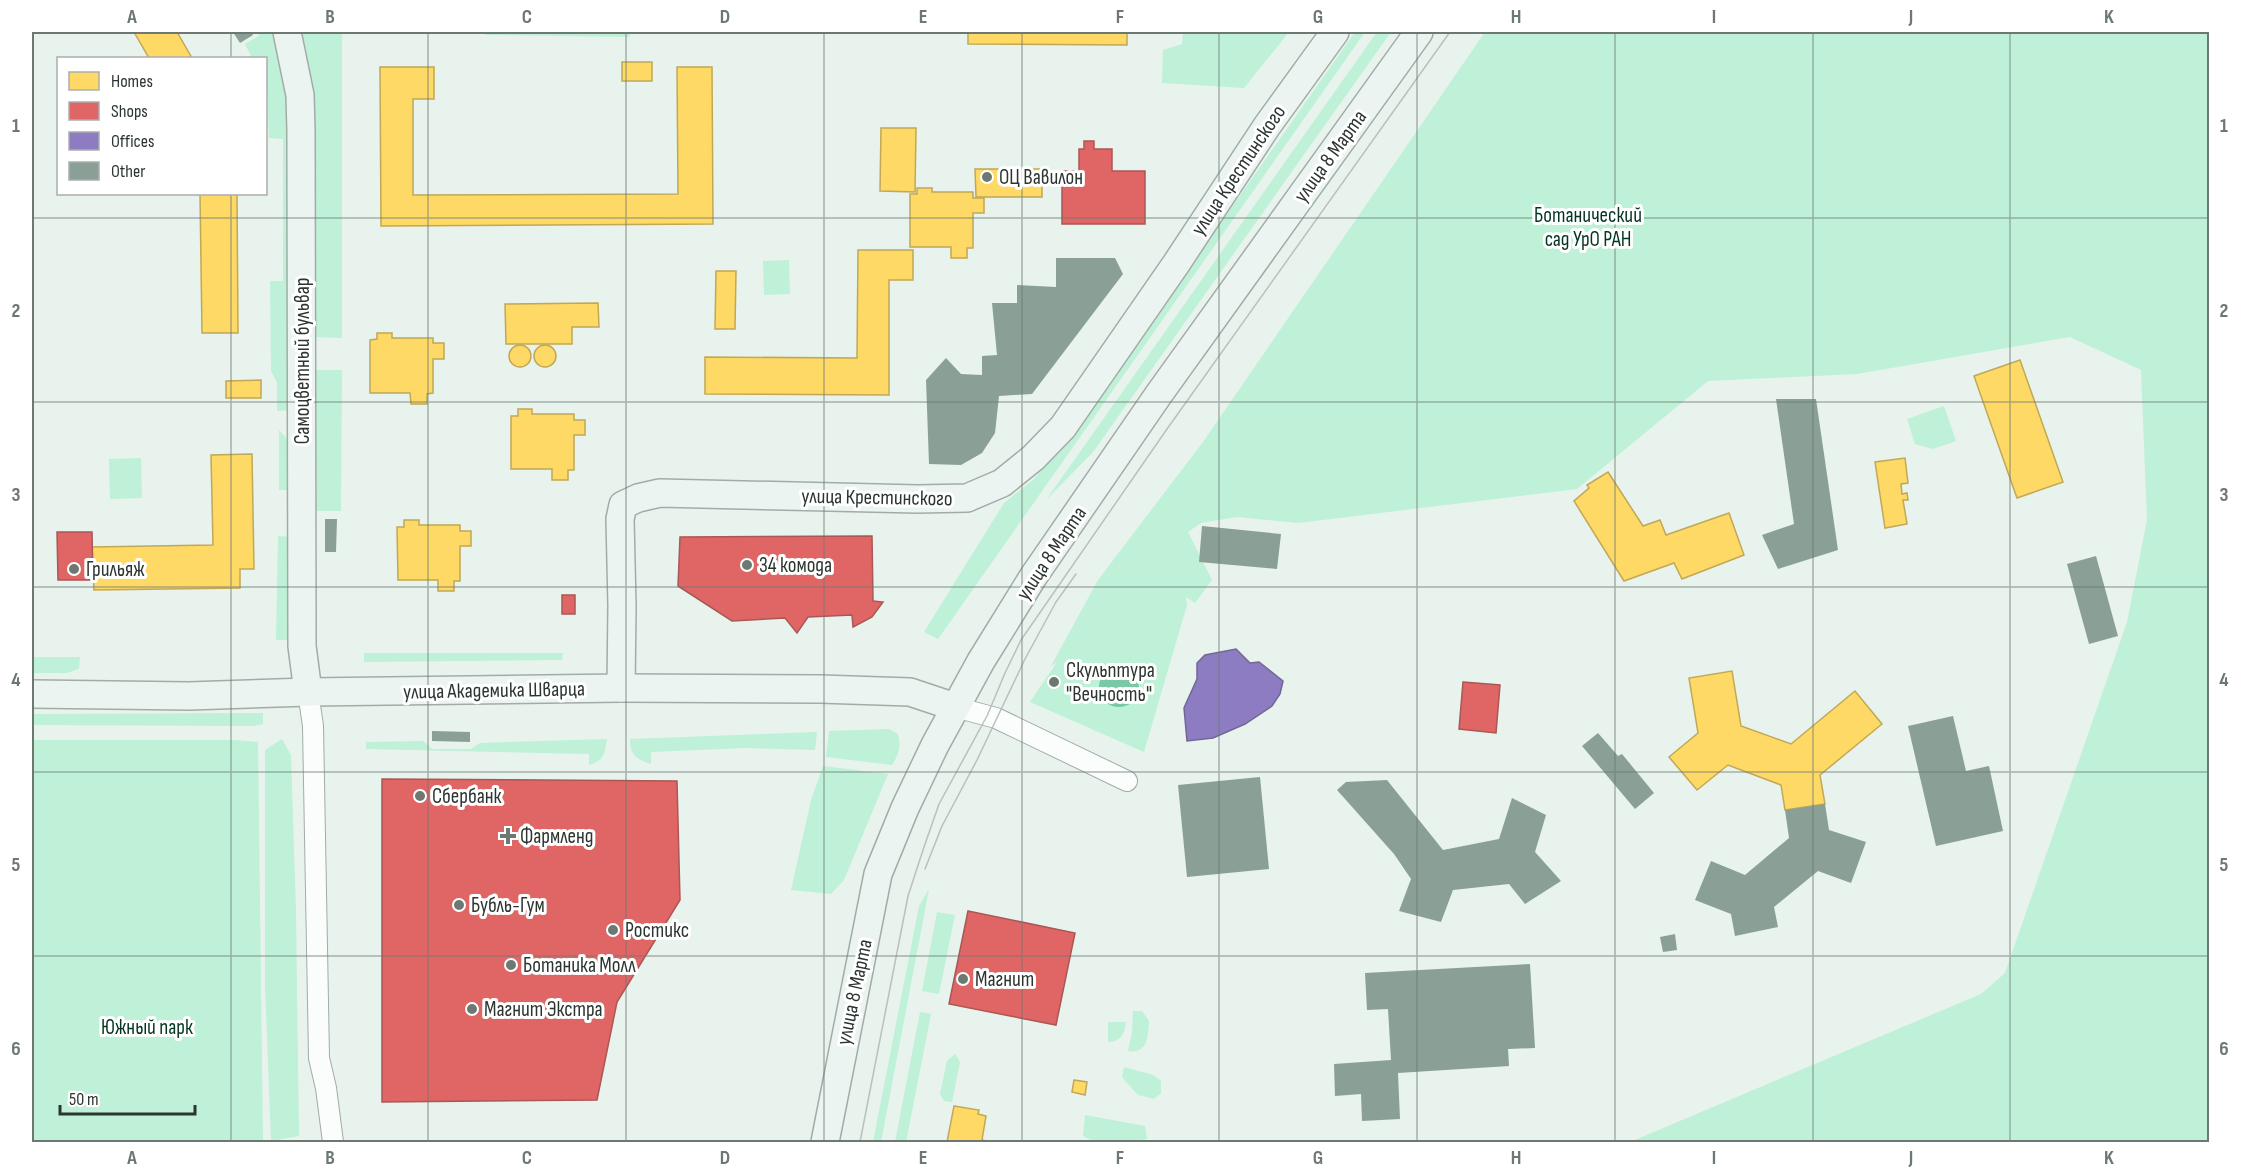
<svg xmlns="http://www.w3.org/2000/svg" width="2241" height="1174" viewBox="0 0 2241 1174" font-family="'Sofia Sans Condensed',sans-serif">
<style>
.green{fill:#bef1d7}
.water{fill:#7ac8a5}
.homes{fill:#ffd966;stroke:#c0a856;stroke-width:1.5}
.shops{fill:#e06666;stroke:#aa5756;stroke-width:1.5}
.offices{fill:#8e7cc3;stroke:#716797;stroke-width:1.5}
.building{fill:#8aa096}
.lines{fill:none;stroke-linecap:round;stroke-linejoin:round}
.street-casing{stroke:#a2aca7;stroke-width:22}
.secondary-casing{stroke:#a2aca7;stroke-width:30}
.street{stroke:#fbfdfc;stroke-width:20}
.secondary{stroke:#ecf4f1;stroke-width:27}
.tram{stroke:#bcbfbd;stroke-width:1.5}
.grid{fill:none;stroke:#6d7872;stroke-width:1.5;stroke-opacity:0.55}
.poi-dot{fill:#6d7872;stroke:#fff;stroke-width:2}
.labels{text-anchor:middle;stroke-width:6;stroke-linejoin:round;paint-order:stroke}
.street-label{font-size:21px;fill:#2c3530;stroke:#fff}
.poi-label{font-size:21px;fill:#2c3530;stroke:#fff;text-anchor:start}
.park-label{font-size:21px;fill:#043522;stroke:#fff}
.neatline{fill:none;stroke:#6d7872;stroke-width:2}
.grid-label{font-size:20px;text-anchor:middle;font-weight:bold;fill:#6d7872}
</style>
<rect width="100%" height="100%" fill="#e7f3ec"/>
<g class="green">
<path d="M257,32H271C291,88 288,149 289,208C289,276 290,343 291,410L277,411V382L271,371L270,281H283V139L269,138L266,58H252L245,44L259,36Z"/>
<polygon points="298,32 341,32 342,35 342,338 313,337 315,115 309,70"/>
<polygon points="485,32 630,32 630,37 485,35"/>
<polygon points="1183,32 1289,32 1244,88 1162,83 1163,50 1182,44"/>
<polygon points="1355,32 1365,32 938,639 924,632 1004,503 1034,479 1066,443"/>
<polygon points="1377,32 1391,32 1093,452 1046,500"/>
<polygon points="1485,32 2209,32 2209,1142 1630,1142 1981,994 2005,973 2127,622 2147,520 2141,370 2070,337 1857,374 1708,381 1577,489 1298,523 1237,517 1201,523 1188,532 1212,580 1195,603 1186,597 1187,605 1144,752 1030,702 1057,662 1051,666 1098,580 1203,442"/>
<polygon points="789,260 790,294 764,295 763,261"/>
<polygon points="314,370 342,370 341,511 313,511"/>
<polygon points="1944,406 1956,441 1933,449 1915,444 1907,419"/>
<polygon points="279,430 289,441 291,490 279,490"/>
<polygon points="141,458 142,498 110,499 109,459"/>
<polygon points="278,536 290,537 289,640 276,640"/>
<polygon points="364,653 563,653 562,660 364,662"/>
<polygon points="32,657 80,657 79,669 67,673 32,673"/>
<polygon points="263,713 263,724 252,726 32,725 32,714"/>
<path d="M889,729L898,734C901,747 899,754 892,765L826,757L829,731Z"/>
<path d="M817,732L815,750L744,748L651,752V764C636,759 630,755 630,739Z"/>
<polygon points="282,739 291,755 296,912 299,1136 271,1141 265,984 265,750"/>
<path d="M607,739C605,753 604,761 589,765V754L366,749V742L423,741L432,749H471L480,743Z"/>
<polygon points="32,740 233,740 258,742 263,1142 32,1142"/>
<polygon points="823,766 888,774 844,880 831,894 791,890 811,800"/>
<polygon points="929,889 881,1142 873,1142 919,906"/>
<polygon points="937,912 955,915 939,994 922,991"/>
<path d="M1133,1011H1142L1149,1021C1148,1036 1148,1054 1128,1051L1132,1033Z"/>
<polygon points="920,1012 931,1014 906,1142 895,1142"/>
<path d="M1108,1022H1126C1125,1034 1120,1042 1108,1042Z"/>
<polygon points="955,1054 960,1062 952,1102 944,1101 940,1094 947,1061"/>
<polygon points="1124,1067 1153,1075 1161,1081 1161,1093 1154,1099 1138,1095 1122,1077"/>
<path d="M1085,1115L1145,1126L1147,1139C1126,1143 1101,1147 1083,1136Z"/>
</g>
<circle class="water" cx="1119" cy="687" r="20"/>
<g class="homes">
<polygon points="134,32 177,32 192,58 149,58"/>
<polygon points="968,32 1127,32 1127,45 968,44"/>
<rect x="622" y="62" width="30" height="19"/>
<polygon points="380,67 434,67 434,99 413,99 413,195 678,194 677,67 712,67 713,224 381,226"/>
<polygon points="881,128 916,128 915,192 880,191"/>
<polygon points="975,169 1042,169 1042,197 976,197"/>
<polygon points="917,188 932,188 932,192 973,192 973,198 984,198 984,213 973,213 973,248 967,248 967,258 951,258 951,247 910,247 910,194 917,194"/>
<polygon points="200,194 237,194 238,333 202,333"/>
<polygon points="858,250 913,250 913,280 889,280 889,395 705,394 705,357 857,358"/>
<polygon points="716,271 736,271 735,329 715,329"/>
<polygon points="598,303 599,327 572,327 572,344 506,344 505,304"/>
<polygon points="377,333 392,333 392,338 433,338 433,343 444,343 444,359 433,359 433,393 427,394 427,404 411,404 410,393 370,393 370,340 377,339"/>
<circle cx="545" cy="356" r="11"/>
<circle cx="520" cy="356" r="11"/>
<polygon points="2020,360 2063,482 2017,498 1974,376"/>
<polygon points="261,380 261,398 226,398 226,381"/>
<polygon points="518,409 532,409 532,414 574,414 574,420 585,420 585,435 574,435 574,470 568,470 568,480 552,480 552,469 511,469 511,416 518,416"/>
<polygon points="252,454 254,569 240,569 240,588 94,590 92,547 213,545 211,455"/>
<polygon points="1905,458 1908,483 1901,484 1902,494 1907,493 1908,500 1903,500 1907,524 1885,528 1875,462"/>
<polygon points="1608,472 1643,526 1660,520 1666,535 1729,513 1744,555 1682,579 1674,563 1624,581 1574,501 1589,488 1587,485"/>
<polygon points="32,487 33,570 32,571"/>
<polygon points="404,520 419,520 419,525 460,525 460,531 471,531 471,546 460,546 460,581 454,581 454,591 438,591 438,580 398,580 397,527 404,527"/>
<polygon points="1732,671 1741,726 1791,744 1855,691 1882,724 1820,775 1825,804 1785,810 1781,785 1728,765 1697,790 1669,757 1698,733 1689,678"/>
<polygon points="1074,1080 1087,1082 1085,1095 1072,1092"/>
<polygon points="954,1106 979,1110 978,1114 986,1116 982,1140 991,1142 947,1142"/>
</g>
<g class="shops">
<polygon points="1084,141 1094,141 1094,149 1112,149 1112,171 1145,171 1145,224 1062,224 1062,171 1079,171 1079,149 1084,149"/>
<polygon points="57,532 92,532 93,580 58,580"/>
<polygon points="872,536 873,601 883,602 872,617 853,627 852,615 808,617 797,633 785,618 732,621 678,586 680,537"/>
<rect x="562" y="595" width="13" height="19"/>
<polygon points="1463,682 1500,685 1496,733 1459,729"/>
<polygon points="382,779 677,781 680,900 617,1002 597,1100 382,1102"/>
<polygon points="968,911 1075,933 1056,1025 949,1004"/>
</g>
<polygon class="offices" points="1236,649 1250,663 1259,662 1283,681 1280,694 1272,706 1245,724 1213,738 1187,741 1184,708 1197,679 1197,663 1205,655"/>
<g class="building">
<polygon points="233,32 251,32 253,35 240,43"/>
<polygon points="1056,258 1115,258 1123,274 1032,394 999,396 995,433 982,453 961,465 929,464 926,380 946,358 961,374 982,375 982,356 997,355 992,303 1017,303 1017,285 1056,287"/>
<polygon points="1776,399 1816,399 1838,550 1778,569 1762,535 1794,524"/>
<polygon points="325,519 337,519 336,552 325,552"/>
<polygon points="1202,526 1281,534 1277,569 1199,562"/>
<polygon points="2096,556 2118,636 2089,644 2067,564"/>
<polygon points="1953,716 1966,771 1989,766 2003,831 1936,846 1908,726"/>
<polygon points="432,731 470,732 470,742 432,741"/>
<polygon points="1598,733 1618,756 1622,754 1654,793 1635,809 1582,746"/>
<polygon points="1260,777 1269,869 1187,877 1178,785"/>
<polygon points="1387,780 1443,850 1499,839 1512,798 1546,815 1535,852 1561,881 1525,904 1509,884 1453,890 1441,922 1399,911 1411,879 1394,854 1337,790 1346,782"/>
<polygon points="1825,804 1829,830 1866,842 1851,883 1818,871 1774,907 1778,927 1735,936 1731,914 1695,900 1711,861 1745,875 1789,838 1785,810"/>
<polygon points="1675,934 1677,950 1663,952 1660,937"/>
<polygon points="1530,964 1535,1048 1508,1049 1509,1066 1398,1073 1400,1119 1362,1121 1361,1094 1335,1096 1334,1064 1391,1060 1388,1009 1367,1010 1365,973"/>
</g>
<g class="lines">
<defs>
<g id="street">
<polyline points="308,692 313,726 319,1058 326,1088 333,1142"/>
<polyline points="955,707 996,718 1127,781"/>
</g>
<g id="secondary">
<polyline points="287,32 300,95 301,131 302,646 308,692"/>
<polyline points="621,688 622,606 620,519 623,505 638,498 660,493 918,499 967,498 1002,483 1033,458 1063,427 1176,264 1267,126 1335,32"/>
<polyline points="32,694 189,696 308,692 621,688 820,689 910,692 955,707"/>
<polyline points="825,1142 878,874 905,808 935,745 981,661 1033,577 1159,394 1419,32"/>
</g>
</defs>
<use href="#street" class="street-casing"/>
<use href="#secondary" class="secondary-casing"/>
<use href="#street" class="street"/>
<use href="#secondary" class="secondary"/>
<g class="tram">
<polyline points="925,869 942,826 977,760 1025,659 1056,602 1076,574"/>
<polyline points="860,1142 908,896 924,847 939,804 987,716 1005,673 1021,640 1167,429 1450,32"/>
</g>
</g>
<path class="grid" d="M231,32V58M428,32V1142M626,32V1142M824,32V1142M1022,32V1142M1219,32V1142M1417,32V1142M1615,32V1142M1813,32V1142M2010,32V1142M231,194V1142M32,218H2210M32,402H2210M32,587H2210M32,772H2210M32,956H2210"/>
<g class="poi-dot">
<circle cx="987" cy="177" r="6"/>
<circle cx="747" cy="565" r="6"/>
<circle cx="74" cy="569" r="6"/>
<circle cx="1054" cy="682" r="6"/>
<circle cx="420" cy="796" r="6"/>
<path d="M505 827h6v6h6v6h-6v6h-6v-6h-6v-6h6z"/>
<circle cx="459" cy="905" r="6"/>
<circle cx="613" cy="930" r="6"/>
<circle cx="511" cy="965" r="6"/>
<circle cx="963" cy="979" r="6"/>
<circle cx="472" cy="1009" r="6"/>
</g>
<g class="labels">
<g class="street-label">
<text transform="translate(1330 156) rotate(-54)" y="7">улица 8 Марта</text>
<text transform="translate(1238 170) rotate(-56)" y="7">улица Крестинского</text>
<text transform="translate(302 361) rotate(-90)" y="7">Самоцветный бульвар</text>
<text transform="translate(877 497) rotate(1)" y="7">улица Крестинского</text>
<text transform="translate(1051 553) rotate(-56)" y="7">улица 8 Марта</text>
<text transform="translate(494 690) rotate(-1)" y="7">улица Академика Шварца</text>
<text transform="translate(854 992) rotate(-78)" y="7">улица 8 Марта</text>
</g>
<g class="poi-label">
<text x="999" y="184">ОЦ Вавилон</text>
<text x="759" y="572">34 комода</text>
<text x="86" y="576">Грильяж</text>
<text x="1066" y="677">Скульптура<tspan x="1066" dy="24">"Вечность"</tspan></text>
<text x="432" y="803">Сбербанк</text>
<text x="520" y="843">Фармленд</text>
<text x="471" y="912">Бубль-Гум</text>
<text x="625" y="937">Ростикс</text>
<text x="523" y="972">Ботаника Молл</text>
<text x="975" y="986">Магнит</text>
<text x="484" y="1016">Магнит Экстра</text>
</g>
<g class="park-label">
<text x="1588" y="222">Ботанический<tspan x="1588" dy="24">сад УрО РАН</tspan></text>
<text x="147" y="1034">Южный парк</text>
</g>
</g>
<rect width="2241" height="1174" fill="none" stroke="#ffffff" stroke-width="66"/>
<rect x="57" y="57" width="210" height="138" fill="#ffffff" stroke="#abaeac" stroke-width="1.5"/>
<rect x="69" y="72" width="30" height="18" fill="#ffd966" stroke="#abaeac" stroke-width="1.5"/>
<text x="111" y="87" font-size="18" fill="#2c3530">Homes</text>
<rect x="69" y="102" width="30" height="18" fill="#e06666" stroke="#abaeac" stroke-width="1.5"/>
<text x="111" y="117" font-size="18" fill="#2c3530">Shops</text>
<rect x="69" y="132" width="30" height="18" fill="#8e7cc3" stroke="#abaeac" stroke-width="1.5"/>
<text x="111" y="147" font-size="18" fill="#2c3530">Offices</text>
<rect x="69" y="162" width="30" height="18" fill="#8aa096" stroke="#abaeac" stroke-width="1.5"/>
<text x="111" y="177" font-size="18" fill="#2c3530">Other</text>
<path d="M60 1105v9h135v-9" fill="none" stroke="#2c3530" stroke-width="3"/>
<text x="69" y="1105" font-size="18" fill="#2c3530" stroke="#ffffff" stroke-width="4.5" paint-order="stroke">50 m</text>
<rect x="33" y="33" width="2175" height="1108" class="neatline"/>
<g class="grid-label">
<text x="132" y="23">A</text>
<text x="330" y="23">B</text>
<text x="527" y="23">C</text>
<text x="725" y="23">D</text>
<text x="923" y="23">E</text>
<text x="1120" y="23">F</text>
<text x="1318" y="23">G</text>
<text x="1516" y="23">H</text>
<text x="1714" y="23">I</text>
<text x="1911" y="23">J</text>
<text x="2109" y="23">K</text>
<text x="16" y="132">1</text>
<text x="2224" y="132">1</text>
<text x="16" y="317">2</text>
<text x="2224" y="317">2</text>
<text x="16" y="501">3</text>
<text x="2224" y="501">3</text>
<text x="16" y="686">4</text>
<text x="2224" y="686">4</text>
<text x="16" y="871">5</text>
<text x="2224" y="871">5</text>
<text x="16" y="1055">6</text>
<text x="2224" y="1055">6</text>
<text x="132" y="1164">A</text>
<text x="330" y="1164">B</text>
<text x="527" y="1164">C</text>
<text x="725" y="1164">D</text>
<text x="923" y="1164">E</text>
<text x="1120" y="1164">F</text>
<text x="1318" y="1164">G</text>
<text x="1516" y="1164">H</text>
<text x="1714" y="1164">I</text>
<text x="1911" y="1164">J</text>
<text x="2109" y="1164">K</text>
</g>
</svg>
